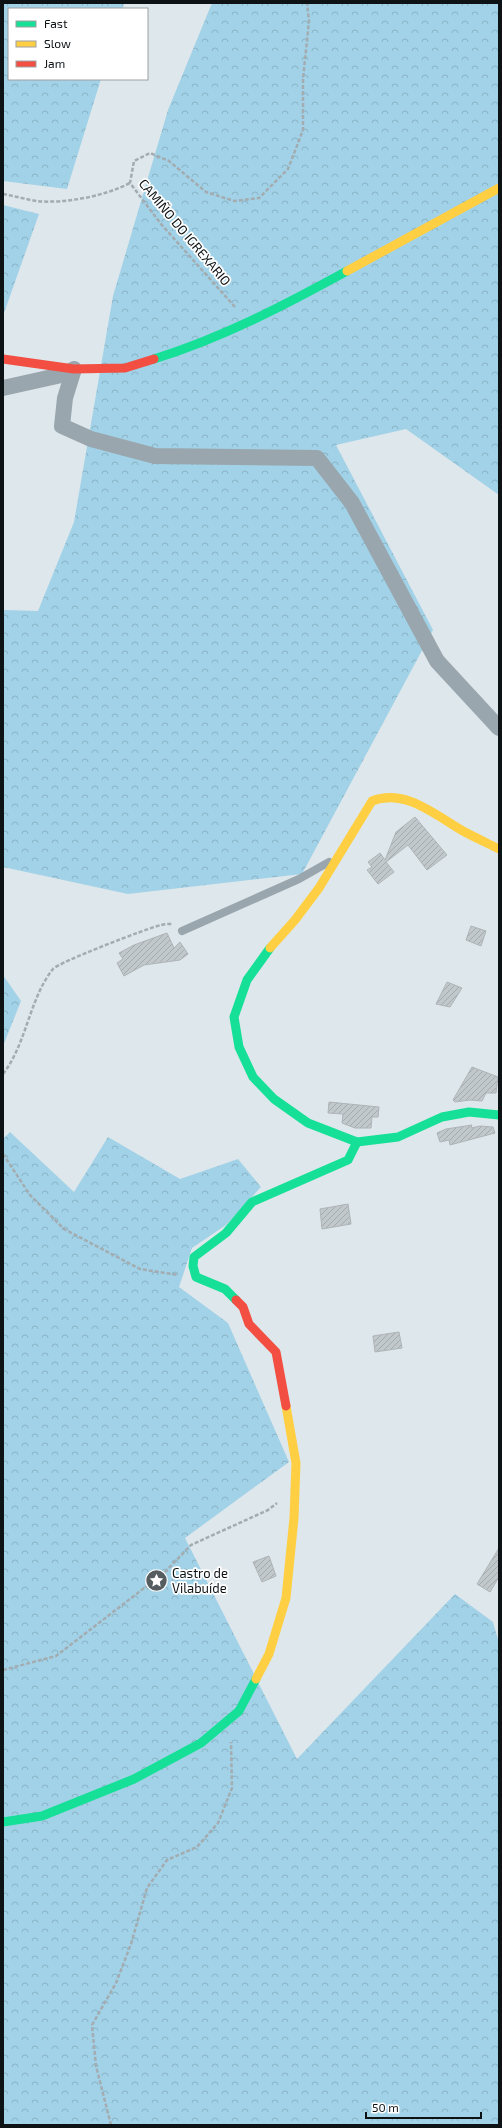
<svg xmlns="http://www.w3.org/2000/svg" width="502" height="2128" viewBox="0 0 502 2128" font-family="'Exo 2',sans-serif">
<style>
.forest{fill:url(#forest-crowns)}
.building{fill:url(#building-hatch);stroke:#aeb4b7}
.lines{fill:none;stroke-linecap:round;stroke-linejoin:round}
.path{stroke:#a2acb1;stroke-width:2.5;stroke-dasharray:4 2;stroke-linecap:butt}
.lane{stroke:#9aa6ad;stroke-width:8}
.street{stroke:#9aa6ad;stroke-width:16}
.fast{stroke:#16e098;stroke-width:9}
.slow{stroke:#ffcf43;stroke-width:9}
.jam{stroke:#f24e42;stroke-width:9}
.labels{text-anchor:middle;stroke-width:3.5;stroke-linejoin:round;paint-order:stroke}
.street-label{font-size:13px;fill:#0d1215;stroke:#fff}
.poi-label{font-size:13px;fill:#0d1215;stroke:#fff;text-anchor:start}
</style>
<defs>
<pattern id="forest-crowns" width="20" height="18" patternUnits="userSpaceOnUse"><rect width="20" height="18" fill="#a2d2e7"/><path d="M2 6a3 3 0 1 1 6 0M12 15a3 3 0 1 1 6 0" fill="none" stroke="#8ab3c5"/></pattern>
<pattern id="building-hatch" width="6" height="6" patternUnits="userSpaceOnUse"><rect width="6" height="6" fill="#c1c8cb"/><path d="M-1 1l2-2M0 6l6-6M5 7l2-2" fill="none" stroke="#a5abad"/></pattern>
</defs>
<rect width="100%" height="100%" fill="#dee7eb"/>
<g class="forest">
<polygon points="3,3 124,3 123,9 9,9 9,79 101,79 67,189 3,181"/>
<polygon points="212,3 499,3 499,495 406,429 336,445 433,630 302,874 128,894 3,867 3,610 38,611 74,522 113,296 168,110"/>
<polygon points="3,205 39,214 3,316"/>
<polygon points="3,975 21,1001 3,1046"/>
<polygon points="10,1132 74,1192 108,1137 180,1179 238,1159 261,1187 226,1225 192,1248 179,1287 228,1323 289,1462 185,1538 297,1759 455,1594 493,1622 499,1643 499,2125 3,2125 3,1139"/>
</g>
<g class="building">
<polygon points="415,817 447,855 427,870 408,845 386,862 394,872 378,884 367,870 372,867 368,862 380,853 385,860 396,832"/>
<polygon points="471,926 486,931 481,946 466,940"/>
<polygon points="167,933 174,948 180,942 188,954 180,960 144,965 124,976 117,963 123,959 119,953 134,945"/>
<polygon points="447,982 462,988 450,1007 436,1004"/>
<polygon points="472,1067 498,1077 496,1093 486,1093 482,1101 470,1100 455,1102 453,1100"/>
<polygon points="329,1102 379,1107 378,1117 372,1117 371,1128 355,1128 342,1123 343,1114 328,1113"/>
<polygon points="472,1125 471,1128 480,1126 493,1127 495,1133 450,1145 449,1140 440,1142 437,1133 446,1129"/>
<polygon points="348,1204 351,1224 322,1229 320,1209"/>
<polygon points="399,1332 402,1348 375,1352 373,1336"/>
<polygon points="499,1548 499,1577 490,1592 477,1584"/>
<polygon points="269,1556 276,1576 262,1582 253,1562"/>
</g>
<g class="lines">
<g class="path">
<path d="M3,194C14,196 25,199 36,201C65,204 105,196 130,183"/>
<polyline points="235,307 161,224 130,183 134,161 150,153 169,161 206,192 234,201 259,198 288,169 303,130 303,79 309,21 307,3"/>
<path d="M3,1074C27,1043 29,999 53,969C59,962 148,928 161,925C165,924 169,924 173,924"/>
<polyline points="3,1154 30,1195 64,1229 140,1269 178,1275"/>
<polyline points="3,1670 56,1656 165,1572 191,1545 268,1510 277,1503"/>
<polyline points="111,2125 96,2066 92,2025 116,1983 131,1944 147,1888 167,1860 197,1847 218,1823 232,1788 231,1742"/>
</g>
<polyline class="lane" points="182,931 299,879 329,862"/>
<g class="street">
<polyline points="74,369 65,398 62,426 91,439 155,456 317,458 352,503 437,661 499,728"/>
<polyline points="3,388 57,376 73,370"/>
</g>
<g class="fast">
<path d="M154,359C222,338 285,305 347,271"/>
<polyline points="270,948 247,980 234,1017 239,1047 253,1077 274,1099 308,1123 357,1142 398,1137 442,1117 469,1112 499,1115"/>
<polyline points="236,1300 225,1289 196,1277 193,1266 194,1257 226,1233 252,1202 348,1160 357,1142"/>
<polyline points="3,1822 42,1816 134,1779 201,1743 239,1711 256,1679"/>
</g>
<g class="slow">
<polyline points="347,271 499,188"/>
<path d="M270,948L295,920L319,888L372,801C405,788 435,815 463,831C474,837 487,843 499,849"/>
<polyline points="256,1679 269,1654 286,1598 294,1518 296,1463 286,1406"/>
</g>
<g class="jam">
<polyline points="3,359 74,369 125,368 154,359"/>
<polyline points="236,1300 243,1307 249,1324 276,1352 286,1406"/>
</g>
</g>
<defs>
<symbol id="sight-disc" viewBox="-11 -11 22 22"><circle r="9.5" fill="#565d60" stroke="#fff"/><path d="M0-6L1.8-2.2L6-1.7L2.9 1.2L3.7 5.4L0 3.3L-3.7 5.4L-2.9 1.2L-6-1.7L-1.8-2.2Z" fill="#fff"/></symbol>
</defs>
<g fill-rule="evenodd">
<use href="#sight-disc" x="144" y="1568" width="25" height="25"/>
</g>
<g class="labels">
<g class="street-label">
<text transform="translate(185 232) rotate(50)" y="5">CAMIÑO DO IGREXARIO</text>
</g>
<g class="poi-label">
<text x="172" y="1578">Castro de<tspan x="172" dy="15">Vilabuíde</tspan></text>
</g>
</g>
<rect width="502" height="2128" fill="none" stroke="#0d1215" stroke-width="8"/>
<rect x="8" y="8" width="140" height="72" fill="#ffffff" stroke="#9ea0a1"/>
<rect x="16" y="21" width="20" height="6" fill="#16e098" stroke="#9ea0a1"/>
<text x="44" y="28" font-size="12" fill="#0d1215">Fast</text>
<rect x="16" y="41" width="20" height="6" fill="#ffcf43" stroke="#9ea0a1"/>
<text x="44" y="48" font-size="12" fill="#0d1215">Slow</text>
<rect x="16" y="61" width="20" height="6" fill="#f24e42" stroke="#9ea0a1"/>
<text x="44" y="68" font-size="12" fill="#0d1215">Jam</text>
<path d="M366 2112v6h115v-6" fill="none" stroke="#0d1215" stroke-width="2"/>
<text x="372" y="2112" font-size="12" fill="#0d1215" stroke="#ffffff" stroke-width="3" paint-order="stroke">50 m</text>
</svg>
